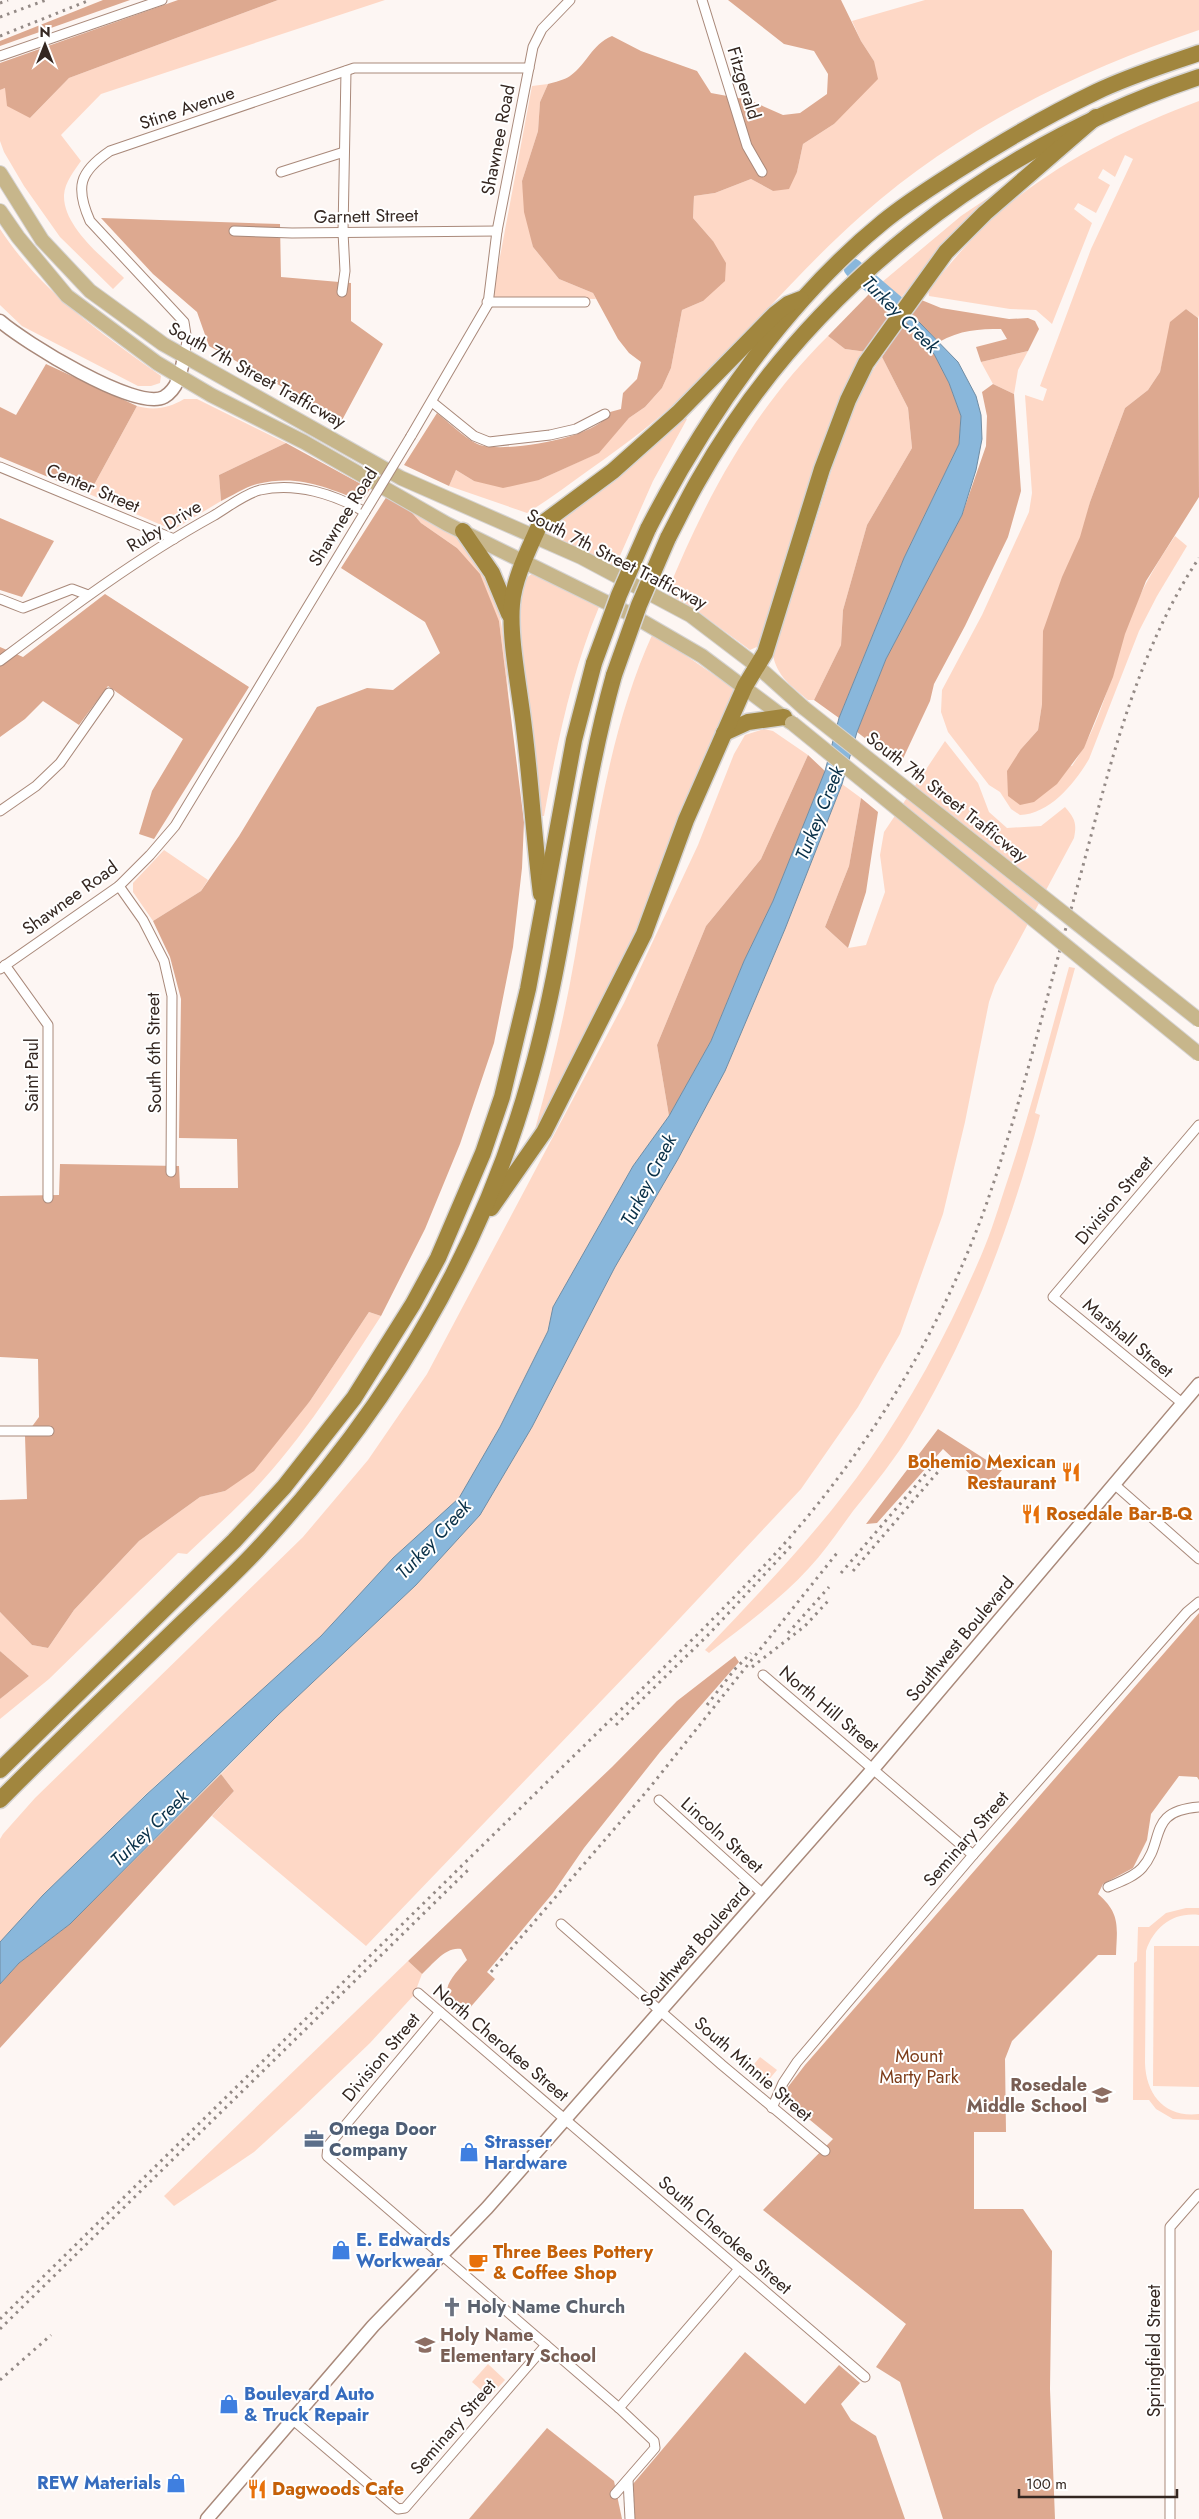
<svg xmlns="http://www.w3.org/2000/svg" width="1199" height="2519" viewBox="0 0 1199 2519" font-family="Jost,sans-serif">
<style>
.green{fill:#fed8c6}
.forest{fill:#dda990}
.water{fill:#89b7db;stroke:#708ca3}
.lines{fill:none;stroke-linecap:round;stroke-linejoin:round}
.river{stroke:#89b7db;stroke-width:19}
.street-casing{stroke:#a9897a;stroke-width:11}
.secondary-casing{stroke:#a9897a;stroke-width:15}
.primary-casing{stroke:#d6d4d3;stroke-width:16}
.highway-casing{stroke:#d6d4d3;stroke-width:19}
.street{stroke:#fff;stroke-width:9}
.secondary{stroke:#fff;stroke-width:12}
.primary{stroke:#c7b68b;stroke-width:14}
.highway{stroke:#a1863e;stroke-width:16}
.rail{stroke:#948a86;stroke-width:3;stroke-dasharray:2.5 5;stroke-linecap:butt}
.street-bridge-casing{stroke:#a9897a;stroke-width:11;stroke-linecap:butt}
.primary-bridge-casing{stroke:#d6d4d3;stroke-width:16;stroke-linecap:butt}
.highway-bridge-casing{stroke:#d6d4d3;stroke-width:19;stroke-linecap:butt}
.street-bridge{stroke:#fff;stroke-width:9}
.primary-bridge{stroke:#c7b68b;stroke-width:14}
.highway-bridge{stroke:#a1863e;stroke-width:16}
.labels{text-anchor:middle;stroke-width:4;stroke-linejoin:round;paint-order:stroke}
.street-label{font-size:18px;fill:#342721;stroke:#fff}
.food-label{font-size:18px;font-weight:bold;fill:#c56008;stroke:#fff;text-anchor:start}
.park-label{font-size:18px;fill:#7d3d1a;stroke:#fff}
.education-label{font-size:18px;font-weight:bold;fill:#785e54;stroke:#fff;text-anchor:end}
.service-label{font-size:18px;font-weight:bold;fill:#4e5e75;stroke:#fff;text-anchor:start}
.shop-label{font-size:18px;font-weight:bold;fill:#366cbe;stroke:#fff;text-anchor:start}
.worship-label{font-size:18px;font-weight:bold;fill:#5b616d;stroke:#fff;text-anchor:start}
.water-label{font-size:19px;font-style:italic;fill:#093048;stroke:#fff}
</style>
<rect width="100%" height="100%" fill="#fdf6f3"/>
<g class="green">
<path d="M278,0H385L101,94L61,135L81,161C74,171 65,182 64,195C63,227 104,258 124,278L113,289L60,237L24,186L4,152L0,141V90L5,88L30,118L69,78Z"/>
<path d="M925,0H1199V30C1077,71 959,129 862,215C802,268 751,329 694,386C662,417 626,444 589,470C569,484 549,500 527,513L449,486L456,470L474,481L539,480L598,453L629,418L645,407L662,388L671,368L682,310L703,301L713,241L693,218L694,196L715,193L751,179L773,191L797,172L803,144L834,124L874,61L861,41L852,21Z"/>
<polygon points="548,84 540,102 538,131 522,181 533,247 559,279 593,293 596,299 495,298 493,294 532,86"/>
<path d="M1199,101V315L1198,318L1186,309L1171,322L1160,372L1148,390L1125,408L1090,502L1042,704L1038,730L1021,749L1072,766C1100,725 1110,681 1124,635C1136,598 1154,567 1175,536L1187,546L1157,596L1139,631L1089,759C1075,783 1050,814 1020,815L1011,809L1000,792L989,785L948,732L941,712L942,690L982,615L1029,512L1032,493L1025,395L1043,401L1047,389L1040,386L1091,249L1133,159L1125,155L1115,177L1103,169L1098,178L1110,185L1096,213L1078,203L1074,209L1092,223L1052,324L1036,310L1010,309L929,296L928,290C953,260 979,229 1009,204C1066,158 1130,127 1199,101Z"/>
<polygon points="1001,189 930,262 899,300 881,283 961,216"/>
<path d="M0,229C41,292 101,333 161,376L160,383L151,386H138L22,326L0,305Z"/>
<path d="M828,336L845,349L867,352L761,645L750,650L697,611L667,593C706,497 753,410 828,336Z"/>
<polygon points="1028,351 1018,370 1014,394 993,384 981,362"/>
<path d="M882,357L908,408L912,448L867,525L843,610L841,645L814,700H808C792,686 777,677 773,655C790,604 806,552 822,501C837,453 852,398 882,357Z"/>
<path d="M184,399H197L286,443L219,475L221,501L173,530L89,494L137,406C154,411 169,408 184,399Z"/>
<polygon points="683,416 687,419 653,481 615,567 545,532 546,529"/>
<path d="M407,507C425,517 444,526 460,539C506,576 504,653 510,708L499,621L457,548L421,523Z"/>
<path d="M532,574L599,607C571,674 557,744 544,816H539L519,625C519,608 515,583 532,574Z"/>
<path d="M653,633L736,690L649,908L539,1129H535C551,1072 565,1014 575,956C594,847 607,734 653,633Z"/>
<polygon points="764,729 773,731 808,755 761,859 706,926 657,1045 669,1116 633,1166 553,1307 548,1331 500,1427 459,1498 393,1558 321,1636 145,1795 43,1895 0,1942 0,1839 3,1834 35,1798 303,1537 368,1460 427,1374 624,1003 698,845 734,754 745,735"/>
<path d="M945,741L978,783L989,812L1007,828L1041,826L1065,807C1075,819 1077,823 1074,838L995,985L989,1002L965,1122L943,1214L900,1334L858,1407L801,1489L652,1648L366,1946L212,1816L234,1791L221,1774L278,1715L416,1585L480,1515L532,1427L615,1267L678,1159L725,1071L785,929L842,784L861,798L849,866L825,927L848,948L866,945L885,892L880,855L884,832Z"/>
<polygon points="164,850 208,880 201,891 153,921 133,892 133,883"/>
<path d="M1069,967L1075,968L1035,1113L1040,1115C1012,1223 971,1332 913,1429C896,1458 874,1485 853,1511C839,1530 825,1551 809,1568C779,1601 743,1626 709,1653L705,1650C762,1590 820,1530 868,1462C911,1401 947,1334 977,1265C988,1241 996,1216 1004,1191C1029,1118 1048,1042 1069,967Z"/>
<path d="M369,1312L381,1316C340,1379 298,1446 245,1499C226,1518 206,1536 187,1554L178,1553L49,1679L0,1719V1699L29,1676L0,1651V1612L32,1645L48,1648L74,1610L139,1541L200,1497L225,1491L310,1401Z"/>
<path d="M1186,1908H1199V1915C1173,1912 1154,1927 1146,1951L1145,2063C1146,2095 1165,2118 1199,2114V2120L1173,2119L1156,2109L1149,2100H1133L1134,1963L1137,1961L1138,1927H1149L1166,1913Z"/>
<polygon points="1154,1946 1199,1946 1199,2087 1153,2086"/>
<polygon points="408,1961 422,1974 414,1995 370,2043 299,2111 254,2152 174,2206 164,2196"/>
<polygon points="760,2057 777,2070 766,2083 750,2069"/>
<polygon points="488,2364 505,2380 489,2397 472,2382"/>
</g>
<g class="forest">
<polygon points="103,0 130,0 0,46 0,41"/>
<polygon points="178,0 278,0 69,78 30,118 7,106 5,88 0,90 0,63"/>
<path d="M728,0H841L861,41L874,61L878,79L834,124L803,144L797,172L789,189L773,191L751,179L715,193L694,196L693,218L713,241L726,263L725,281L703,301L682,310L671,368L662,388L645,407L629,418L599,453L539,480L503,488L474,481L456,470L449,486L404,465L437,413C447,421 468,441 480,445C506,453 599,438 610,412L621,409L623,393L637,379L641,362L629,353L618,339L593,293L559,279L533,247L524,212L522,181L538,131L540,102L548,84C555,82 564,80 570,76C588,63 591,45 612,36L641,51L697,71L711,93L749,100L783,115L800,113L827,94L828,74L814,51L784,44Z"/>
<polygon points="101,218 280,224 281,277 351,283 351,321 383,344 340,424 295,394 209,346 197,312 153,274"/>
<polygon points="869,294 892,312 867,352 845,349 828,336"/>
<path d="M919,299L941,308L1009,319L1028,318L1035,321L1039,329L1028,351L981,362L976,347L1007,339L1001,329C979,329 960,330 939,342L908,312Z"/>
<polygon points="1186,309 1198,318 1199,497 1146,581 1125,634 1113,677 1084,748 1057,784 1034,802 1020,805 1008,796 1007,771 1021,749 1038,730 1042,704 1043,631 1062,577 1080,537 1090,502 1125,408 1148,390 1160,372 1170,322"/>
<polygon points="905,321 934,354 949,383 961,416 959,444 904,558 839,718 814,700 841,645 843,610 867,525 912,448 908,408 882,357"/>
<polygon points="46,364 137,406 89,494 0,457 0,407 16,415"/>
<polygon points="993,384 1014,394 1021,491 1008,537 965,626 934,684 930,701 900,765 857,732 886,659 962,515 986,446 987,416 982,392"/>
<path d="M286,443L370,489L362,501C324,487 299,474 257,484C245,487 232,496 221,501L219,475Z"/>
<polygon points="387,496 407,507 421,523 457,548 480,574 499,621 524,822 522,868 513,947 494,1043 460,1144 425,1229 381,1316 369,1312 310,1401 254,1471 225,1491 200,1497 139,1541 74,1610 48,1648 32,1645 0,1612 0,1500 27,1499 25,1436 39,1417 38,1359 0,1357 0,1196 59,1195 60,1164 179,1166 180,1188 238,1188 237,1139 179,1138 181,999 170,957 153,921 201,891 239,836 317,707 367,688 393,690 440,653 425,622 341,568"/>
<polygon points="0,518 54,541 22,597 0,590"/>
<polygon points="105,594 249,687 154,839 139,834 152,791 183,739 108,686 79,725 43,701 25,719 0,737 0,647 23,657"/>
<polygon points="808,755 825,771 773,901 744,961 711,1041 669,1116 657,1045 706,926 761,859"/>
<polygon points="861,798 878,812 866,892 848,948 825,927 849,866"/>
<polygon points="938,1429 1002,1470 986,1489 943,1449 877,1523 866,1524"/>
<path d="M1199,1613V1780L1197,1777L1179,1776L1151,1814L1147,1840L1133,1868L1103,1884L1098,1894C1121,1914 1117,1927 1116,1955H1098L1012,2041L1005,2059L1006,2132H974V2209H1023L1052,2251L1050,2389L1055,2519H943L900,2382L876,2367L906,2324L763,2210L833,2139L781,2096L805,2065Z"/>
<polygon points="0,1651 29,1676 0,1699"/>
<path d="M735,1656L739,1662L660,1752L584,1848L553,1893L487,1972L495,1979L461,2018C437,1991 447,1983 467,1960L461,1949C446,1946 433,1964 422,1974L408,1961L612,1767L677,1701Z"/>
<polygon points="221,1774 234,1791 0,2048 0,1984 19,1963 70,1924"/>
<polygon points="745,2352 805,2404 839,2365 860,2383 841,2404 851,2420 876,2436 905,2519 635,2519 633,2484"/>
<polygon points="547,2428 614,2481 622,2519 469,2519"/>
</g>
<polygon class="water" points="881,283 958,362 976,396 981,415 982,439 976,470 962,515 886,659 857,732 842,784 785,929 725,1071 678,1159 615,1267 532,1427 480,1515 416,1585 278,1715 70,1924 19,1963 0,1984 0,1942 43,1895 146,1795 321,1636 393,1558 459,1498 500,1427 548,1331 553,1307 633,1166 669,1116 711,1041 744,961 773,901 825,771 839,718 904,558 959,444 961,416 949,383 934,354 905,321 869,294"/>
<g class="lines">
<polyline class="river" points="853,268 895,304"/>
<defs>
<g id="street">
<polyline points="702,0 747,146 762,172"/>
<polyline points="0,56 162,0"/>
<polyline points="281,172 344,152"/>
<polyline points="234,231 292,233 497,231"/>
<polyline points="342,292 345,271 343,232 346,71"/>
<polyline points="487,302 585,302"/>
<path d="M184,357L187,341L184,322L90,221C75,187 79,172 110,151L354,68H529"/>
<polyline points="432,402 474,436 489,442 550,435 576,429 605,414"/>
<polyline points="411,436 488,304 497,231 533,47 542,29 570,0"/>
<polyline points="0,467 174,539"/>
<polyline points="0,599 23,608 72,589 88,595"/>
<path d="M0,661C69,609 137,558 213,516C227,508 244,494 260,490C296,482 334,494 365,512L175,826L150,855L119,886L0,969"/>
<polyline points="0,811 36,786 60,763 109,693"/>
<polyline points="119,886 143,920 164,961 172,996 171,1172"/>
<polyline points="5,965 48,1025 48,1198"/>
<polyline points="1182,1403 1053,1297 1199,1125"/>
<polyline points="0,1431 49,1431"/>
<polyline points="1114,1484 1199,1559"/>
<polyline points="763,1675 973,1855"/>
<polyline points="659,1800 763,1894"/>
<path d="M1108,1887C1119,1882 1134,1877 1142,1868C1166,1841 1146,1811 1199,1807"/>
<polyline points="561,1924 722,2065 825,2151"/>
<polyline points="418,1993 865,2377"/>
<polyline points="440,2012 328,2146 327,2156 619,2408 654,2441 655,2448 615,2494"/>
<polyline points="772,2108 783,2083 797,2062 973,1855 1187,1612 1199,1602"/>
<polyline points="619,2408 739,2269"/>
<polyline points="292,2419 398,2509 405,2508 546,2345"/>
<polyline points="628,2480 630,2519"/>
<polyline points="1170,2519 1170,2227 1199,2194"/>
</g>
<g id="secondary">
<path d="M0,321C23,341 136,412 164,397C178,389 181,372 184,357"/>
<polyline points="207,2519 373,2326 487,2208 873,1769 1199,1384"/>
</g>
<g id="primary">
<polyline points="0,173 42,240 90,291 163,344 401,478 581,557 690,615 757,666 804,708"/>
<polyline points="0,211 18,237 67,296 157,363 211,395 304,442 447,524 628,613 702,656 790,722"/>
</g>
<g id="highway">
<path d="M648,529C705,418 786,301 883,222C906,203 930,188 955,172C1000,143 1048,115 1096,92C1129,76 1165,65 1199,53"/>
<polyline points="463,531 492,573 509,614"/>
<path d="M668,538C678,519 687,500 698,481C806,290 992,146 1199,77"/>
<polyline points="724,733 748,722 784,717"/>
<path d="M541,894C534,839 531,784 524,728C520,692 509,639 512,604C514,578 529,549 539,526L613,471L678,413L775,314L788,304L801,299"/>
<polyline points="491,1208 544,1132 644,934 686,820 745,686 765,653 822,469 848,400 866,363 946,252 985,213 1096,117"/>
<polyline points="0,1770 234,1541 284,1487 354,1398 413,1304 438,1258 483,1153 502,1097 528,989 574,740 594,663"/>
<path d="M0,1800C59,1740 120,1683 181,1624C206,1600 233,1576 257,1550C383,1415 480,1257 530,1078C568,945 577,807 614,675"/>
</g>
</defs>
<use href="#street" class="street-casing"/>
<use href="#secondary" class="secondary-casing"/>
<use href="#primary" class="primary-casing"/>
<use href="#highway" class="highway-casing"/>
<use href="#street" class="street"/>
<use href="#secondary" class="secondary"/>
<use href="#primary" class="primary"/>
<use href="#highway" class="highway"/>
<g class="rail">
<polyline points="0,3 8,0"/>
<polyline points="0,17 46,0"/>
<polyline points="0,36 90,0"/>
<polyline points="853,1571 943,1466"/>
<polyline points="841,1573 936,1462"/>
<polyline points="788,1633 829,1587"/>
<polyline points="752,1667 805,1626 829,1600"/>
<polyline points="707,1705 735,1669 751,1653"/>
<polyline points="616,1725 709,1634 791,1546"/>
<polyline points="491,1972 647,1791 837,1553"/>
<path d="M0,2319L703,1629C741,1590 779,1552 813,1510C886,1420 946,1316 985,1208C1019,1111 1043,1011 1070,913C1104,794 1129,663 1199,558"/>
<polyline points="0,2329 470,1868"/>
<polyline points="0,2380 51,2335"/>
</g>
<defs>
<polyline id="street-bridge" points="365,512 411,436"/>
<g id="primary-bridge">
<polyline points="804,708 1199,1020"/>
<polyline points="792,723 1199,1054"/>
</g>
<g id="highway-bridge">
<polyline points="594,663 619,595 648,529"/>
<polyline points="614,675 639,605 668,538"/>
</g>
</defs>
<use href="#street-bridge" class="street-bridge-casing"/>
<use href="#primary-bridge" class="primary-bridge-casing"/>
<use href="#highway-bridge" class="highway-bridge-casing"/>
<use href="#street-bridge" class="street-bridge"/>
<use href="#primary-bridge" class="primary-bridge"/>
<use href="#highway-bridge" class="highway-bridge"/>
</g>
<defs>
<symbol id="restaurant-bare" viewBox="-9 -9 18 18"><path d="M-5-6h1v4h1v-4h1v4h1v-4h1v5L-1.5 .5V6h-2V.5L-5-1ZM5-6V6H3V1.5H1.5Q1.5-4 5-6Z" fill="#e8710a" stroke="#fff" stroke-width="2.5" paint-order="stroke"/></symbol>
<symbol id="school-bare" viewBox="-9 -9 18 18"><path d="M0-5L7-2L0 1L-7-2ZM-4 1L0 2.5L4 1V4Q0 6-4 4Z" fill="#8d6e63" stroke="#fff" stroke-width="2.5" paint-order="stroke"/></symbol>
<symbol id="office-bare" viewBox="-9 -9 18 18"><path d="M-6-3h4V-5.5h4V-3h4V5H-6ZM-1-4.5V-3h2v-1.5ZM-6 0V1H6V0Z" fill="#5c6f8a" stroke="#fff" stroke-width="2.5" paint-order="stroke"/></symbol>
<symbol id="shop-bare" viewBox="-9 -9 18 18"><path d="M-5-2.5h2.3a2.7 3.5 0 0 1 5.4 0H5L5.5 6h-11ZM-1.5-2.5h3a1.5 2.3 0 0 0-3 0Z" fill="#3f7fe0" stroke="#fff" stroke-width="2.5" paint-order="stroke"/></symbol>
<symbol id="cafe-bare" viewBox="-9 -9 18 18"><path d="M-5.5-4.5H6V0H3Q3 3.5 0 3.5H-2.5Q-5.5 3.5-5.5 0ZM3-3.2v2h1.7v-2ZM-6 4.5H4V6H-6Z" fill="#e8710a" stroke="#fff" stroke-width="2.5" paint-order="stroke"/></symbol>
<symbol id="church-bare" viewBox="-9 -9 18 18"><path d="M-1.2-6h2.4v3.5h3.3v2.4h-3.3V6h-2.4V-.1h-3.3v-2.4h3.3Z" fill="#6b7280" stroke="#fff" stroke-width="2.5" paint-order="stroke"/></symbol>
</defs>
<g fill-rule="evenodd">
<use href="#restaurant-bare" x="1057" y="1458" width="28" height="28"/>
<use href="#restaurant-bare" x="1017" y="1500" width="28" height="28"/>
<use href="#school-bare" x="1088" y="2081" width="28" height="28"/>
<use href="#office-bare" x="300" y="2125" width="28" height="28"/>
<use href="#shop-bare" x="455" y="2138" width="28" height="28"/>
<use href="#shop-bare" x="327" y="2236" width="28" height="28"/>
<use href="#cafe-bare" x="464" y="2248" width="28" height="28"/>
<use href="#church-bare" x="438" y="2293" width="28" height="28"/>
<use href="#school-bare" x="411" y="2331" width="28" height="28"/>
<use href="#shop-bare" x="215" y="2390" width="28" height="28"/>
<use href="#shop-bare" x="162" y="2469" width="28" height="28"/>
<use href="#restaurant-bare" x="243" y="2475" width="28" height="28"/>
</g>
<g class="labels">
<g class="street-label">
<text transform="translate(744 83) rotate(73)" y="6">Fitzgerald</text>
<text transform="translate(187 108) rotate(-19)" y="6">Stine Avenue</text>
<text transform="translate(498 140) rotate(-79)" y="6">Shawnee Road</text>
<text transform="translate(366 216) rotate(-1)" y="6">Garnett Street</text>
<text transform="translate(257 375) rotate(29)" y="6">South 7th Street Trafficway</text>
<text transform="translate(93 488) rotate(23)" y="6">Center Street</text>
<text transform="translate(343 517) rotate(-58)" y="6">Shawnee Road</text>
<text transform="translate(164 526) rotate(-31)" y="6">Ruby Drive</text>
<text transform="translate(617 559) rotate(27)" y="6">South 7th Street Trafficway</text>
<text transform="translate(947 797) rotate(38)" y="6">South 7th Street Trafficway</text>
<text transform="translate(70 898) rotate(-36)" y="6">Shawnee Road</text>
<text transform="translate(154 1053) rotate(-91)" y="6">South 6th Street</text>
<text transform="translate(32 1075) rotate(-90)" y="6">Saint Paul</text>
<text transform="translate(1114 1200) rotate(-50)" y="6">Division Street</text>
<text transform="translate(1128 1338) rotate(40)" y="6">Marshall Street</text>
<text transform="translate(960 1639) rotate(-50)" y="6">Southwest Boulevard</text>
<text transform="translate(829 1709) rotate(40)" y="6">North Hill Street</text>
<text transform="translate(722 1835) rotate(42)" y="6">Lincoln Street</text>
<text transform="translate(966 1839) rotate(-49)" y="6">Seminary Street</text>
<text transform="translate(695 1945) rotate(-49)" y="6">Southwest Boulevard</text>
<text transform="translate(501 2043) rotate(40)" y="6">North Cherokee Street</text>
<text transform="translate(381 2057) rotate(-50)" y="6">Division Street</text>
<text transform="translate(753 2069) rotate(41)" y="6">South Minnie Street</text>
<text transform="translate(725 2235) rotate(41)" y="6">South Cherokee Street</text>
<text transform="translate(1154 2351) rotate(-90)" y="6">Springfield Street</text>
<text transform="translate(453 2427) rotate(-49)" y="6">Seminary Street</text>
</g>
<g class="food-label">
<text x="1056" y="1468" text-anchor="end">Bohemio Mexican<tspan x="1056" dy="21">Restaurant</tspan></text>
<text x="1046" y="1520">Rosedale Bar-B-Q</text>
<text x="493" y="2258">Three Bees Pottery<tspan x="493" dy="21">&amp; Coffee Shop</tspan></text>
<text x="272" y="2495">Dagwoods Cafe</text>
</g>
<g class="park-label">
<text x="919" y="2062">Mount<tspan x="919" dy="21">Marty Park</tspan></text>
</g>
<g class="education-label">
<text x="1087" y="2091">Rosedale<tspan x="1087" dy="21">Middle School</tspan></text>
<text x="440" y="2341" text-anchor="start">Holy Name<tspan x="440" dy="21">Elementary School</tspan></text>
</g>
<g class="service-label">
<text x="329" y="2135">Omega Door<tspan x="329" dy="21">Company</tspan></text>
</g>
<g class="shop-label">
<text x="484" y="2148">Strasser<tspan x="484" dy="21">Hardware</tspan></text>
<text x="356" y="2246">E. Edwards<tspan x="356" dy="21">Workwear</tspan></text>
<text x="244" y="2400">Boulevard Auto<tspan x="244" dy="21">&amp; Truck Repair</tspan></text>
<text x="161" y="2489" text-anchor="end">REW Materials</text>
</g>
<g class="worship-label">
<text x="467" y="2313">Holy Name Church</text>
</g>
<g class="water-label">
<text transform="translate(901 314) rotate(45)" y="7">Turkey Creek</text>
<text transform="translate(819 813) rotate(-68)" y="7">Turkey Creek</text>
<text transform="translate(648 1180) rotate(-63)" y="7">Turkey Creek</text>
<text transform="translate(433 1539) rotate(-47)" y="7">Turkey Creek</text>
<text transform="translate(149 1828) rotate(-44)" y="7">Turkey Creek</text>
</g>
</g>
<g transform="translate(45 45)" stroke="#ffffff" stroke-width="4" paint-order="stroke">
<path d="M0-4L9 19L0 12L-9 19Z" fill="#342721"/>
<text y="-8" font-size="14" font-weight="bold" text-anchor="middle" fill="#342721">N</text>
</g>
<path d="M1019 2489v8h158v-8" fill="none" stroke="#342721" stroke-width="2.5"/>
<text x="1026" y="2489" font-size="15" fill="#342721" stroke="#ffffff" stroke-width="4" paint-order="stroke">100 m</text>
</svg>
